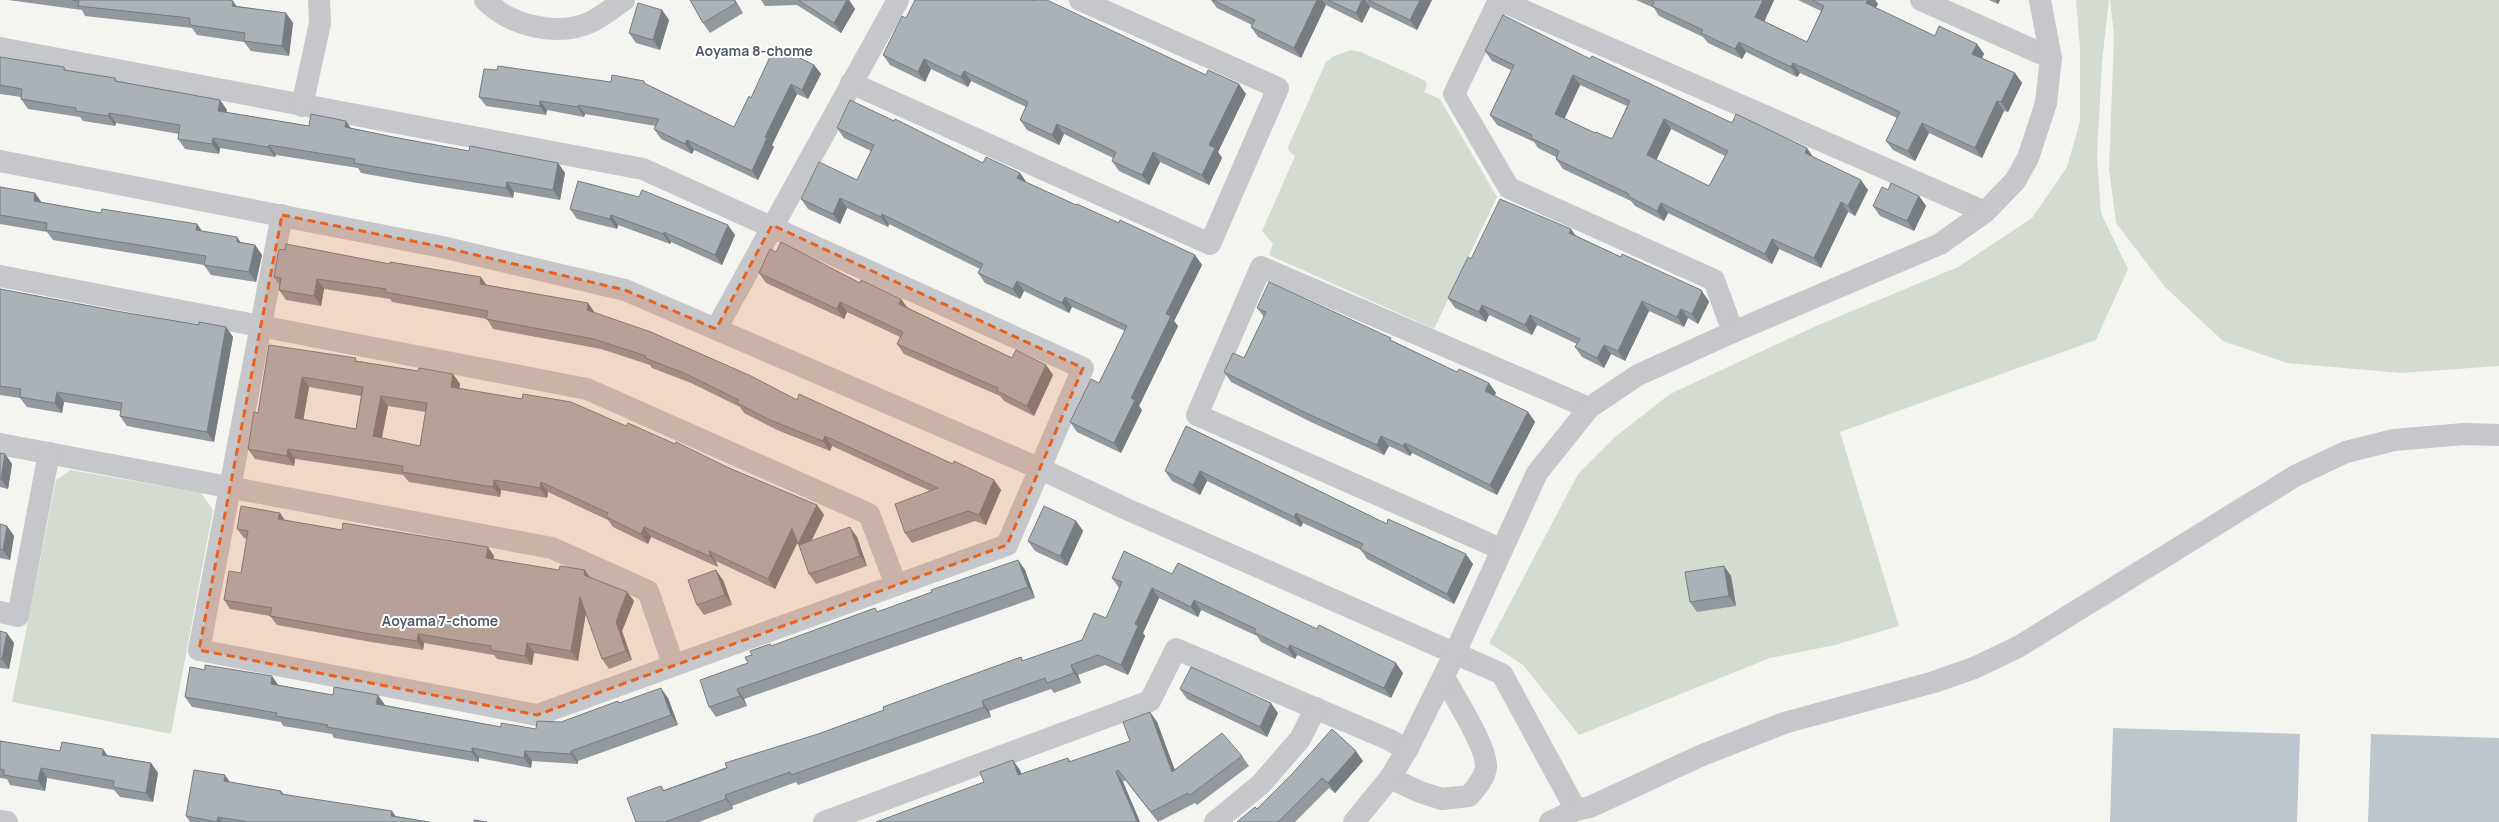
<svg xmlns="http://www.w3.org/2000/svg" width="2499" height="822" viewBox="0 0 2499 822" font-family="Manrope,sans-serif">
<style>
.green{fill:#d4dcd1}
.water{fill:#bdc6cc}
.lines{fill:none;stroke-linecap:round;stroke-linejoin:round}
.minor{stroke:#c5c7cb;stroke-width:22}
.wall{fill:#92989d;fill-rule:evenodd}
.shaded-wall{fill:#777c80}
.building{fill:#aab1b7;stroke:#777c80;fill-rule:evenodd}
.marked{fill:#e8611d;fill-opacity:0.2;stroke:#e8611d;stroke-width:3;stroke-dasharray:8 5;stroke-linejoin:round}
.labels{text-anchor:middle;stroke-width:4;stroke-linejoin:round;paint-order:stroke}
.neighbourhood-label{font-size:14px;font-weight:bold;fill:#515b67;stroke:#fff}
</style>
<rect width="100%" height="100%" fill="#f4f5f0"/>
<g class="green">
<polygon points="2076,0 2109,0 2102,62 2097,157 2101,213 2128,269 2096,340 1840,432 1899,626 1835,645 1770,658 1579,735 1523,665 1489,643 1578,474 1615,437 1670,394 1816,326 1958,267 2032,218 2067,167 2080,121 2080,49"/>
<polygon points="2110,0 2499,0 2499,366 2401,373 2287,363 2223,341 2165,287 2116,223 2109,169 2114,35"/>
<polygon points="1351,50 1361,52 1426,81 1427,85 1424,92 1440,99 1497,197 1434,329 1269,255 1273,244 1262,231 1295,156 1289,151 1288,147 1326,62 1334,56"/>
<polygon points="71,470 201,493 213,510 171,734 12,702 56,480"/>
</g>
<g class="water">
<polygon points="2113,728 2300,734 2297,822 2110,822"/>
<polygon points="2371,734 2499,738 2499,822 2368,822"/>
</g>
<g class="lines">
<g class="minor">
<path d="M485,0C510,26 559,38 593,21C604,15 614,7 624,0"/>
<polyline points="1921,0 2051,58"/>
<polyline points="0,48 643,169 1083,368 1007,545 537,715 199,650 282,215"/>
<polyline points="851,83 1210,244 1278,88 1080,0"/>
<polyline points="302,106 320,23 319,0"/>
<polyline points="0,161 442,247 625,290 1041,469 1124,508 1502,674 1576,810"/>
<polyline points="0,276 587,389 869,514 896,585"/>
<polyline points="716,329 898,0"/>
<polyline points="1733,332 1714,280 1509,188 1454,94 1499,0 1985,212"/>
<polyline points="0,444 552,548 648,591 673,664"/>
<polyline points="1501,549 1197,415 1261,267 1589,408"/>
<polyline points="0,612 18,616 49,453"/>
<path d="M1390,778L1420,792L1442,799L1469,796C1476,788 1485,778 1486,767C1487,746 1454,697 1444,677"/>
<polyline points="0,821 7,822"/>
<polyline points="824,822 1150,701 1176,649 1390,740 1407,750"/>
<polyline points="1215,822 1261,784 1300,739 1316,708"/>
<polyline points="1354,822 1390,778 1407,750 1455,653 1537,473 1589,408 1638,375 1733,332 1940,244 1985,212 2015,181 2028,158 2046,103 2051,58 2040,0"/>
<polyline points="1550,822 1576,810 1590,807 1700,756 1784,723 1934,682 1974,668 2018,647 2295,476 2346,452 2394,440 2464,434 2499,435"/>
</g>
</g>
<g class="wall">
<polygon points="8,0 228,0 237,6 286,13 293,23 289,56 251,51 244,42 197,35 192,28 85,16 82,10"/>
<polygon points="690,0 735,0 743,13 710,33 703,23"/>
<polygon points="761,0 849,0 855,9 841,33 797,5 765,6"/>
<polygon points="1211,0 1432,0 1417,30 1370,7 1362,23 1326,5 1301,58 1258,37 1251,27 1252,25 1217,8"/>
<polygon points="1636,0 1774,0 1764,21 1807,42 1821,11 1798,0 1875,0 1878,4 1876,8 1935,36 1977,44 1984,54 1982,58 2015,73 2022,83 2008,112 2004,111 1982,158 1929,133 1915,161 1893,150 1886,141 1897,118 1800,73 1797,77 1746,52 1742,59 1708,43 1703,37 1659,16 1654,8"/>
<polygon points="1989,0 2000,0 1998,4"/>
<polygon points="662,10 669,20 660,50 636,43 629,33"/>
<polygon points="906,18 1246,94 1218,152 1222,158 1209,185 1160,162 1149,185 1119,171 1112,161 1113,158 1064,134 1059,145 1027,130 1020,120 1026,107 971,81 968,87 931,69 925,82 890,65 883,55"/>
<path d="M1485,51L1590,59L1732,123L1814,157L1868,190L1855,216L1848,212L1821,268L1779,249L1772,264L1668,213L1664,221L1635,206L1631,201L1563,169L1556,159V157L1538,148L1534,142L1497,125L1490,115L1511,70L1492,61ZM1580,85L1627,106L1612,139L1595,133L1564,119ZM1671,129L1725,156L1709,186L1656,160Z"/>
<polygon points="0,57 64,67 66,70 115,78 117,81 220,100 227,110 226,112 309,126 351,128 393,137 469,151 558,163 565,173 560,200 514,192 513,198 417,183 361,173 358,168 276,155 275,157 220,148 219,154 185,149 178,139 179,134 116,123 115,126 83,121 80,117 28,109 21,99 21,97 0,94"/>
<polygon points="814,65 821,74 808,99 797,94 772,145 774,147 758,180 694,150 692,154 661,139 654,129 656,126 585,114 584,117 547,110 546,115 486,106 479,97 497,70 611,82 647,85 734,127 751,98"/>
<polygon points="894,121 983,163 1020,173 1026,182 1076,205 1195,255 1202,265 1174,321 1178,326 1139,406 1142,410 1121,453 1077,432 1070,422 1099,383 1125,331 1072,307 1069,313 1024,291 1020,299 985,283 978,273 980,269 889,224 888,227 847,208 840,224 808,209 801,199 857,180 871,151 844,138 837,128"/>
<polygon points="578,181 735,235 722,265 671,242 670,244 618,225 617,229 577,219 570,209"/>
<polygon points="0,187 35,193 41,202 101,213 197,224 202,231 241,242 255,245 262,255 256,282 211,275 204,265 53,240 47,232 0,224"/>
<polygon points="1888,190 1919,196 1926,206 1914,231 1880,216 1873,206"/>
<polygon points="1575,235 1621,257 1701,290 1708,300 1709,302 1698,324 1688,318 1684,327 1649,311 1625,361 1611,354 1604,368 1582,357 1575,347 1577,344 1537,325 1532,335 1489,315 1486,322 1455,308 1448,298 1471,259"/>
<polygon points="776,252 860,283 901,299 908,308 1012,358 1046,365 1053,375 1034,416 1004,401 1000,396 904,354 897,344 900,337 847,312 844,319 766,283 759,273"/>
<polygon points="274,277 487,285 588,303 595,313 797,400 953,464 994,480 1001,490 986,525 975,521 912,543 905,533 930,491 832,446 830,451 777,430 744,413 740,407 691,383 652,368 650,365 601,349 493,329 487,319 392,302 390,299 324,289 321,306 286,300 279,290 279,284"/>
<polygon points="0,289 122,312 199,325 226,327 233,337 214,442 127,426 120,416 121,411 64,402 62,413 27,407 20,398 0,395"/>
<polygon points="1257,308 1393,341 1457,372 1489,383 1496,393 1494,396 1528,412 1535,422 1497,495 1412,453 1410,456 1389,446 1384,455 1313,423 1231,382 1224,372 1244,358 1264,317"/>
<path d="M269,345L358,361L418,371L453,374L460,384L459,388L626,426L675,444L729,468L817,505L824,515L811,541L857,537L867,566L816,584L809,574L798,542L775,589L716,561L718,567L651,537L648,544L613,527L608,520L548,492L547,498L501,490L500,497L409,482L403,475L295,459L294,466L255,459L248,449L258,413ZM309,387L361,396L356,429L303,419ZM388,406L426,412L420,446L382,438Z"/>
<polygon points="1186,426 1387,524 1473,564 1454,604 1367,559 1361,550 1303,523 1301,527 1207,481 1200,495 1172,481 1165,471"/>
<polygon points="0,453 5,454 12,464 8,489 0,487"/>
<polygon points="280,513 284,520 494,556 493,559 590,577 627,592 634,601 622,631 632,660 609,669 602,659 586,612 578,661 534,653 532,665 497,659 494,655 424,643 423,650 371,642 277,625 270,616 230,609 224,600 241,573 247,539 244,538 237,529"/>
<polygon points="1076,521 1083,531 1067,566 1035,551 1028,541"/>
<polygon points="0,524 7,526 14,536 10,560 0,558"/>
<polygon points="1018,560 1025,570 1035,598 744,699 747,706 716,717 709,707 748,663 752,655 771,646 878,612"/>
<polygon points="1724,566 1731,576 1736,606 1697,612 1690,602"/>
<polygon points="1172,574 1403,673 1391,698 1297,655 1295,659 1261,642 1257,636 1201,610 1198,617 1159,598 1143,633 1145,636 1128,675 1105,665 1078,675 1081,683 1054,693 1051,689 989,711 991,717 798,785 796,782 732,806 733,809 699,822 636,822 661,786 664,790 884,710 1021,657 1023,661 1082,640 1106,618 1119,588 1112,578"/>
<polygon points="723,580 732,605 704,615 697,605"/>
<polygon points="0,631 14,643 9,669 0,668"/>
<polygon points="205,670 279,685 501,727 536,729 561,722 619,703 668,698 678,725 578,761 578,764 532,761 531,768 479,758 479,762 334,738 332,734 283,726 281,722 192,707 185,697"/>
<polygon points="1180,689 1278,713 1267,737 1187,699"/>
<polygon points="1150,712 1157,722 1174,769 1242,756 1249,766 1197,805 1195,803 1158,822 1125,780 1123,782 1140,822 876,822 1020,770 1021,774 1068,758 1071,762 1130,741"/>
<polygon points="0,740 1,741 60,751 107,755 151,763 158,773 153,802 120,797 114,790 47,778 45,791 10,785 7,779 0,778"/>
<polygon points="1363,761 1335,793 1329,788 1295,822 1237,822 1257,809 1292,774"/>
<polygon points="230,782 281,791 284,794 396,816 429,822 190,822 186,816"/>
</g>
<g class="shaded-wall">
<polygon points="734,0 735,0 743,13"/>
<polygon points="847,0 849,0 855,9 841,33 834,23"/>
<polygon points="1317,0 1322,0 1326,5 1301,58 1294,48"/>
<polygon points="1362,0 1365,0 1370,7 1362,23 1356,13"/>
<polygon points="1420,0 1432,0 1417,30 1410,20"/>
<polygon points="1763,0 1774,0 1762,27 1755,17"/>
<polygon points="1868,0 1875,0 1878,4 1873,13 1866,3"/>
<polygon points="1995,0 2000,0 1998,4"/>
<polygon points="233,1 240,11 232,6"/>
<polygon points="662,10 669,20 660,50 653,40"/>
<polygon points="286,13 293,23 289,56 282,46"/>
<polygon points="1739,42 1746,52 1742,59 1735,49"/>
<polygon points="1977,44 1984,54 1979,64 1972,54"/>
<polygon points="924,59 931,69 925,82 918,72"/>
<polygon points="1793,63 1800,73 1797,77 1791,67"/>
<polygon points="814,65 821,74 808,99 802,90"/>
<polygon points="964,71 971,81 968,87 961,77"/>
<polygon points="2015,73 2022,83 2008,112 2001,102"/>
<polygon points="1573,75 1580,85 1562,124 1555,114"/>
<polygon points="791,84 797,94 772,145 774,147 758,180 752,171 765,137"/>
<polygon points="1239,84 1246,94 1218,152 1222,158 1209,185 1202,175 1209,145"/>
<polygon points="220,100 227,110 225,121 218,111"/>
<polygon points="540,101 547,110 546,115 540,106"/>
<polygon points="1997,101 2004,111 1982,158 1975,148"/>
<polygon points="578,105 585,114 584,117 578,107"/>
<polygon points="109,113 116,123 115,126 108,116"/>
<polygon points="1664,119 1671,129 1654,165 1647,155"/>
<polygon points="346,121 353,131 345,127"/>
<polygon points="1922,123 1929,133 1915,161 1908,151"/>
<polygon points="1057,124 1064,134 1059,145 1052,135"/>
<polygon points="213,138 220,148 219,154 212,144"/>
<polygon points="687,140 694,150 692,154 685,144"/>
<polygon points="269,145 276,155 275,157 268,147"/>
<polygon points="1807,148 1814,158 1805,153"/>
<polygon points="1153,152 1160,162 1149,185 1142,175"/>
<polygon points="558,163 565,173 560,200 553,190"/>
<polygon points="1020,173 1027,183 1017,178"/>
<polygon points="1861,180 1868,190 1855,216 1848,206"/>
<polygon points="507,182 514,192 513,198 506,188"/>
<polygon points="35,193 42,203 34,201"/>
<polygon points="1919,196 1926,206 1914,231 1907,221"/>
<polygon points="840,198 847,208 840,224 833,214"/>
<polygon points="1841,202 1848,212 1821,268 1814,258"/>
<polygon points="1661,203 1668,213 1664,221 1657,211"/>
<polygon points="882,214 889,224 888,227 881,217"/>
<polygon points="611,215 618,225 617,229 610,219"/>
<polygon points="197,224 204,234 196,230"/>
<polygon points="728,225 735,235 722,265 715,255"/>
<polygon points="1571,229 1578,239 1569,233"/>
<polygon points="664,232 671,242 670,244 663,234"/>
<polygon points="237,237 244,247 237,242"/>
<polygon points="1772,239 1779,249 1772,264 1765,254"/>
<polygon points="255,245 262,255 256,282 249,272"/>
<polygon points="1195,255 1202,265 1174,321 1178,326 1139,406 1142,410 1121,453 1114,443 1131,398 1166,314"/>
<polygon points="481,277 488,287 480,284"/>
<polygon points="317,279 324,289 321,306 314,296"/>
<polygon points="1017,281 1024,291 1020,299 1013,289"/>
<polygon points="1701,290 1708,300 1709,302 1698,324 1692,314"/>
<polygon points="1065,297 1072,307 1069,313 1062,303"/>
<polygon points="901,299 908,309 899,304"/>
<polygon points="1642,301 1649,311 1625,361 1618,351"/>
<polygon points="840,302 847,312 844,319 837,309"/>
<polygon points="588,303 595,313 587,310"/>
<polygon points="1482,305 1489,315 1486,322 1479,312"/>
<polygon points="1681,309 1688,318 1684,327 1677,317"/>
<polygon points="1530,315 1537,325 1532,335 1525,325"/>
<polygon points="226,327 233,337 214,442 207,432"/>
<polygon points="1604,345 1611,354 1604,368 1597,358"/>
<polygon points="1046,365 1053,375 1034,416 1027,406"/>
<polygon points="453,374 460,384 458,397 451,387"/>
<polygon points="302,377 309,387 302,428 295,418"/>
<polygon points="1489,383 1496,393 1492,401 1485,391"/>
<polygon points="57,392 64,402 62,413 55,403"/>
<polygon points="381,396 388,406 380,446 373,436"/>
<polygon points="1528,412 1535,422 1497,495 1490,485"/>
<polygon points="825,436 832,446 830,451 823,441"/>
<polygon points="1381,436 1389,446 1384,455 1377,445"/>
<polygon points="1405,443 1412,453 1410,456 1403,446"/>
<polygon points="288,449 295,459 294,466 287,456"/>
<polygon points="5,454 12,464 8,489 1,479"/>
<polygon points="1200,471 1207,481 1200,495 1193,485"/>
<polygon points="494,480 501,490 500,497 493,487"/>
<polygon points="994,480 1001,490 986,525 979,515"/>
<polygon points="541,482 548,492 547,498 540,488"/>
<polygon points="817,505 824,515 805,554 798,544"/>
<polygon points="280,513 286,522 278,519"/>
<polygon points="1296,513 1303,523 1301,527 1294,517"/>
<polygon points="1076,521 1083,531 1067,566 1060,556"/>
<polygon points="7,526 14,536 10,560 3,550"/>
<polygon points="644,527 651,537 648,544 641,534"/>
<polygon points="850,527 857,537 867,566 860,556"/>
<polygon points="792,528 799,538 775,589 768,579"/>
<polygon points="488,547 494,556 492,567 486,558"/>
<polygon points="709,551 716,561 718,567 711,557"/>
<polygon points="1466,554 1473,564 1454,604 1447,594"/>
<polygon points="1018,560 1025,570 1035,598 1028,587"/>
<polygon points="1724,566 1731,576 1736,606 1729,596"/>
<polygon points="585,570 591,579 584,575"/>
<polygon points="716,570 723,580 732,605 725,595"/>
<polygon points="1152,588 1159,598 1143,633 1145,636 1128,675 1121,665 1135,624"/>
<polygon points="627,592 634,601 622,631 632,660 626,651 616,622"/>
<polygon points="580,597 587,606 578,661 571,651"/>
<polygon points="1194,600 1201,610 1198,617 1191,607"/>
<polygon points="7,633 14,643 9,669 2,659"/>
<polygon points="418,634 424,643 423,650 417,641"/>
<polygon points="527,643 534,653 532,665 525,656"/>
<polygon points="1290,645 1297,655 1295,659 1288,649"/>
<polygon points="1396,663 1403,673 1391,698 1384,688"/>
<polygon points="1071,665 1078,675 1081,683 1074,673"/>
<polygon points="272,676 279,686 271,684"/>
<polygon points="661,688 668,698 678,725 671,715"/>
<polygon points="737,689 744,699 747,706 740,696"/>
<polygon points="378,695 385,705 383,714 376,704"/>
<polygon points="982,701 989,711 991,717 984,707"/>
<polygon points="1271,703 1278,713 1267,737 1260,727"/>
<polygon points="1150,712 1157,722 1179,781 1172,772"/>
<polygon points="472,748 479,758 479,762 472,752"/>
<polygon points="103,749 110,759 102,755"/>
<polygon points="525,751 532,761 531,768 524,758"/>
<polygon points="571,751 578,761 578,764 571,754"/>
<polygon points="1356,751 1363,761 1335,793 1328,783"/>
<polygon points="1013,760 1020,770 1025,785 1018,775"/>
<polygon points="151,763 158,773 153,802 146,793"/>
<polygon points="41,768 47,778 45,791 38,781"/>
<polygon points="1116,772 1123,782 1140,822 1137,822 1137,821"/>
<polygon points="225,775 232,785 224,781"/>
<polygon points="725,795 732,806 733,809 726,799"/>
<polygon points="392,811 399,821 391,816"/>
<polygon points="218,817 222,822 218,822"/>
</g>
<g class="building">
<polygon points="72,0 228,0 233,1 232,6 286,13 282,46 244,41 245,33 190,25 190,18 78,6 79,1"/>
<polygon points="690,0 734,0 736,3 703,23"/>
<polygon points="798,0 847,0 834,23"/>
<polygon points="915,0 1032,0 1034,1 1035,0 1047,0 1206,75 1208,70 1239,84 1209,145 1215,148 1202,175 1153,152 1142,175 1112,161 1116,152 1057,124 1052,135 1020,120 1028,102 964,71 961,77 924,59 918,72 883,55 902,16 906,18"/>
<polygon points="1213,0 1317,0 1294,48 1251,27 1255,20"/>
<polygon points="1328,0 1362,0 1356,13"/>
<polygon points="1368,0 1420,0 1410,20"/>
<polygon points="1651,0 1763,0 1755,17 1807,42 1824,6 1812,0 1868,0 1866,3 1935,36 1939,26 1977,44 1972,54 2015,73 2001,102 1997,101 1975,148 1922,123 1908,151 1886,141 1900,112 1793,63 1791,67 1739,42 1735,49 1701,33 1703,30 1652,6 1654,2"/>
<polygon points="638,3 662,10 653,40 629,33"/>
<path d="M1503,15L1590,59L1592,56L1732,123L1736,114L1807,148L1805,153L1861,180L1848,206L1841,202L1814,258L1772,239L1765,254L1661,203L1657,211L1628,196L1629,194L1556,159L1559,151L1531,138L1532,135L1490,115L1514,65L1485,51ZM1573,75L1630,101L1612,139L1596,132L1595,133L1555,114ZM1664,119L1728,151L1709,186L1647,155Z"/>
<polygon points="775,46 814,65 802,90 791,84 765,137 767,138 752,171 687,140 685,144 654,129 659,119 578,105 578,107 540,101 540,106 479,97 484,69 497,70 498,66 611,82 612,75 644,81 644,83 734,127 749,96 751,98"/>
<polygon points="0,57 64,67 64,70 115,78 115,81 220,100 218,111 309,126 311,114 346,121 345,127 393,137 469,151 470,146 558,163 553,190 507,182 506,188 410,173 354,163 355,159 269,145 268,147 213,138 212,144 178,139 180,125 109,113 108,116 76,111 76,108 21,99 22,89 0,85"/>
<polygon points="850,100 894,121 895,119 983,163 986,157 1020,173 1017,178 1076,205 1077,204 1119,223 1120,220 1195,255 1166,314 1171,316 1131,398 1135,400 1114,443 1070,422 1091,379 1099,383 1127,326 1065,297 1062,303 1017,281 1013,289 978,273 983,264 882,214 881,217 840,198 833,214 801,199 819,162 857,180 874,145 837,128"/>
<polygon points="578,181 639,197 642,190 728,225 715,255 664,232 663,234 611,215 610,219 570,209"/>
<polygon points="1891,183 1919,196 1907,221 1873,206 1882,187 1888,190"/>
<polygon points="0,187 35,193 34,201 101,213 102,209 197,224 196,230 237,237 237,242 255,245 249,272 204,265 206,256 46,230 47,223 0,215"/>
<polygon points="1500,199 1571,229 1569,233 1621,257 1622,254 1701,290 1702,292 1692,314 1681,309 1677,317 1642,301 1618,351 1604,345 1597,358 1575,347 1580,339 1530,315 1525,325 1482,305 1479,312 1448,298 1468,257 1471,259"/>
<polygon points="781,242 860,283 861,280 901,299 899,304 1012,358 1016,350 1046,365 1027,406 997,391 998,388 897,344 903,332 840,302 837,309 759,273 770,249 776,252"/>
<polygon points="286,244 390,264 390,262 481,277 480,284 588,303 587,310 651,332 751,376 797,400 799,394 953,464 954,461 994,480 979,515 968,511 905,533 895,504 938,488 825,436 823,441 770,420 737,403 739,400 684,373 645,358 646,356 594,339 486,319 488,311 385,292 386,289 317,279 314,296 279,290 281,278 274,277 279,249 285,250"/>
<polygon points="1269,282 1391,338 1390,340 1457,372 1459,369 1489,383 1485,391 1528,412 1490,485 1405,443 1403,446 1381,436 1377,445 1306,413 1224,372 1233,353 1244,358 1266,312 1257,308"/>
<polygon points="0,289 122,312 199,325 199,322 226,327 207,432 120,416 122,403 57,392 55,403 20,397 21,389 0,386"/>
<path d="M269,345L356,358L355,361L418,371L419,368L453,374L451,387L522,399L523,394L571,402L626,426L628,423L675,444L676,442L729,468L817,505L798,544L792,528L768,579L709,551L711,557L644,527L641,534L606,517L608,513L541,482L540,488L494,480L493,487L402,472L403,466L288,449L287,456L248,449L254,412L258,413ZM302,377L363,387L356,429L295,418ZM381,396L427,403L420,446L373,436Z"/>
<polygon points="1186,426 1387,524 1388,519 1466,554 1447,594 1360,549 1363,544 1296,513 1294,517 1200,471 1193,485 1165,471"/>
<polygon points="0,453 5,454 1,479 0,479"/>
<polygon points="241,506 280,513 278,519 342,530 343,523 488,547 486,558 559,570 560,566 585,570 584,575 627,592 616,622 626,651 602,659 580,597 571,651 527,643 525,656 491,650 491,646 418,634 417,641 365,633 270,616 272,608 224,600 229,571 241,573 248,531 237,529"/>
<polygon points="1044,506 1076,521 1060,556 1028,541"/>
<polygon points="0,524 7,526 3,550 0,549"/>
<polygon points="850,527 860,556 809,574 799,545"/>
<polygon points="1124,551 1172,574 1178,563 1317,629 1319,625 1396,663 1384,688 1290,645 1288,649 1254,632 1256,629 1194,600 1191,607 1152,588 1135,624 1138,626 1121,665 1098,655 1071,665 1074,673 1047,683 1045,678 982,701 984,707 791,775 790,772 725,795 726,799 665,822 636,822 627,798 661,786 663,791 727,768 725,763 818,734 884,710 883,707 1021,657 1022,661 1082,640 1094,613 1106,618 1122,582 1112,578"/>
<polygon points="1018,560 1028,587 737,689 740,696 709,707 700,680 748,663 745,657 752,655 750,651 770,644 771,646 875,608 877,612 932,592 931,590"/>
<polygon points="1724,566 1729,596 1690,602 1685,572"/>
<polygon points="716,570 725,595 697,605 688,580"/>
<polygon points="0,631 7,633 2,659 0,659"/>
<polygon points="205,665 272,676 271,684 333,695 334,687 378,695 376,704 501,727 501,723 536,729 537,721 561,722 618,701 619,703 661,688 671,715 571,751 571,754 525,751 524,758 472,748 472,752 327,727 328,725 276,716 277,713 185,697 190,667 205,670"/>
<polygon points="1191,667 1271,703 1260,727 1180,689"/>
<polygon points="1150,712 1172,772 1222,733 1242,756 1190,795 1188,793 1151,812 1118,770 1116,772 1137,821 1133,822 876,822 984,782 980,772 1013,760 1018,775 1068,758 1069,762 1130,741 1123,722"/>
<polygon points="1332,729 1356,751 1328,783 1322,778 1278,822 1237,822 1255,807 1257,809 1292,774"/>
<polygon points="0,741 60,751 62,742 103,749 102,755 151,763 146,793 113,787 114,781 41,768 38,781 4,775 4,770 0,769"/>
<polygon points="194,770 225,775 224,781 281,791 281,794 392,811 391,816 429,822 249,822 218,817 217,822 186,816"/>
<polygon points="474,820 487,822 474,822"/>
</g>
<path class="marked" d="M282,215L442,247L625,290L716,329L772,225L1083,368L1007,545L537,715L199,650Z"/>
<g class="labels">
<g class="neighbourhood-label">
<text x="754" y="56">Aoyama 8-chome</text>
<text x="440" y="626">Aoyama 7-chome</text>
</g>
</g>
</svg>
